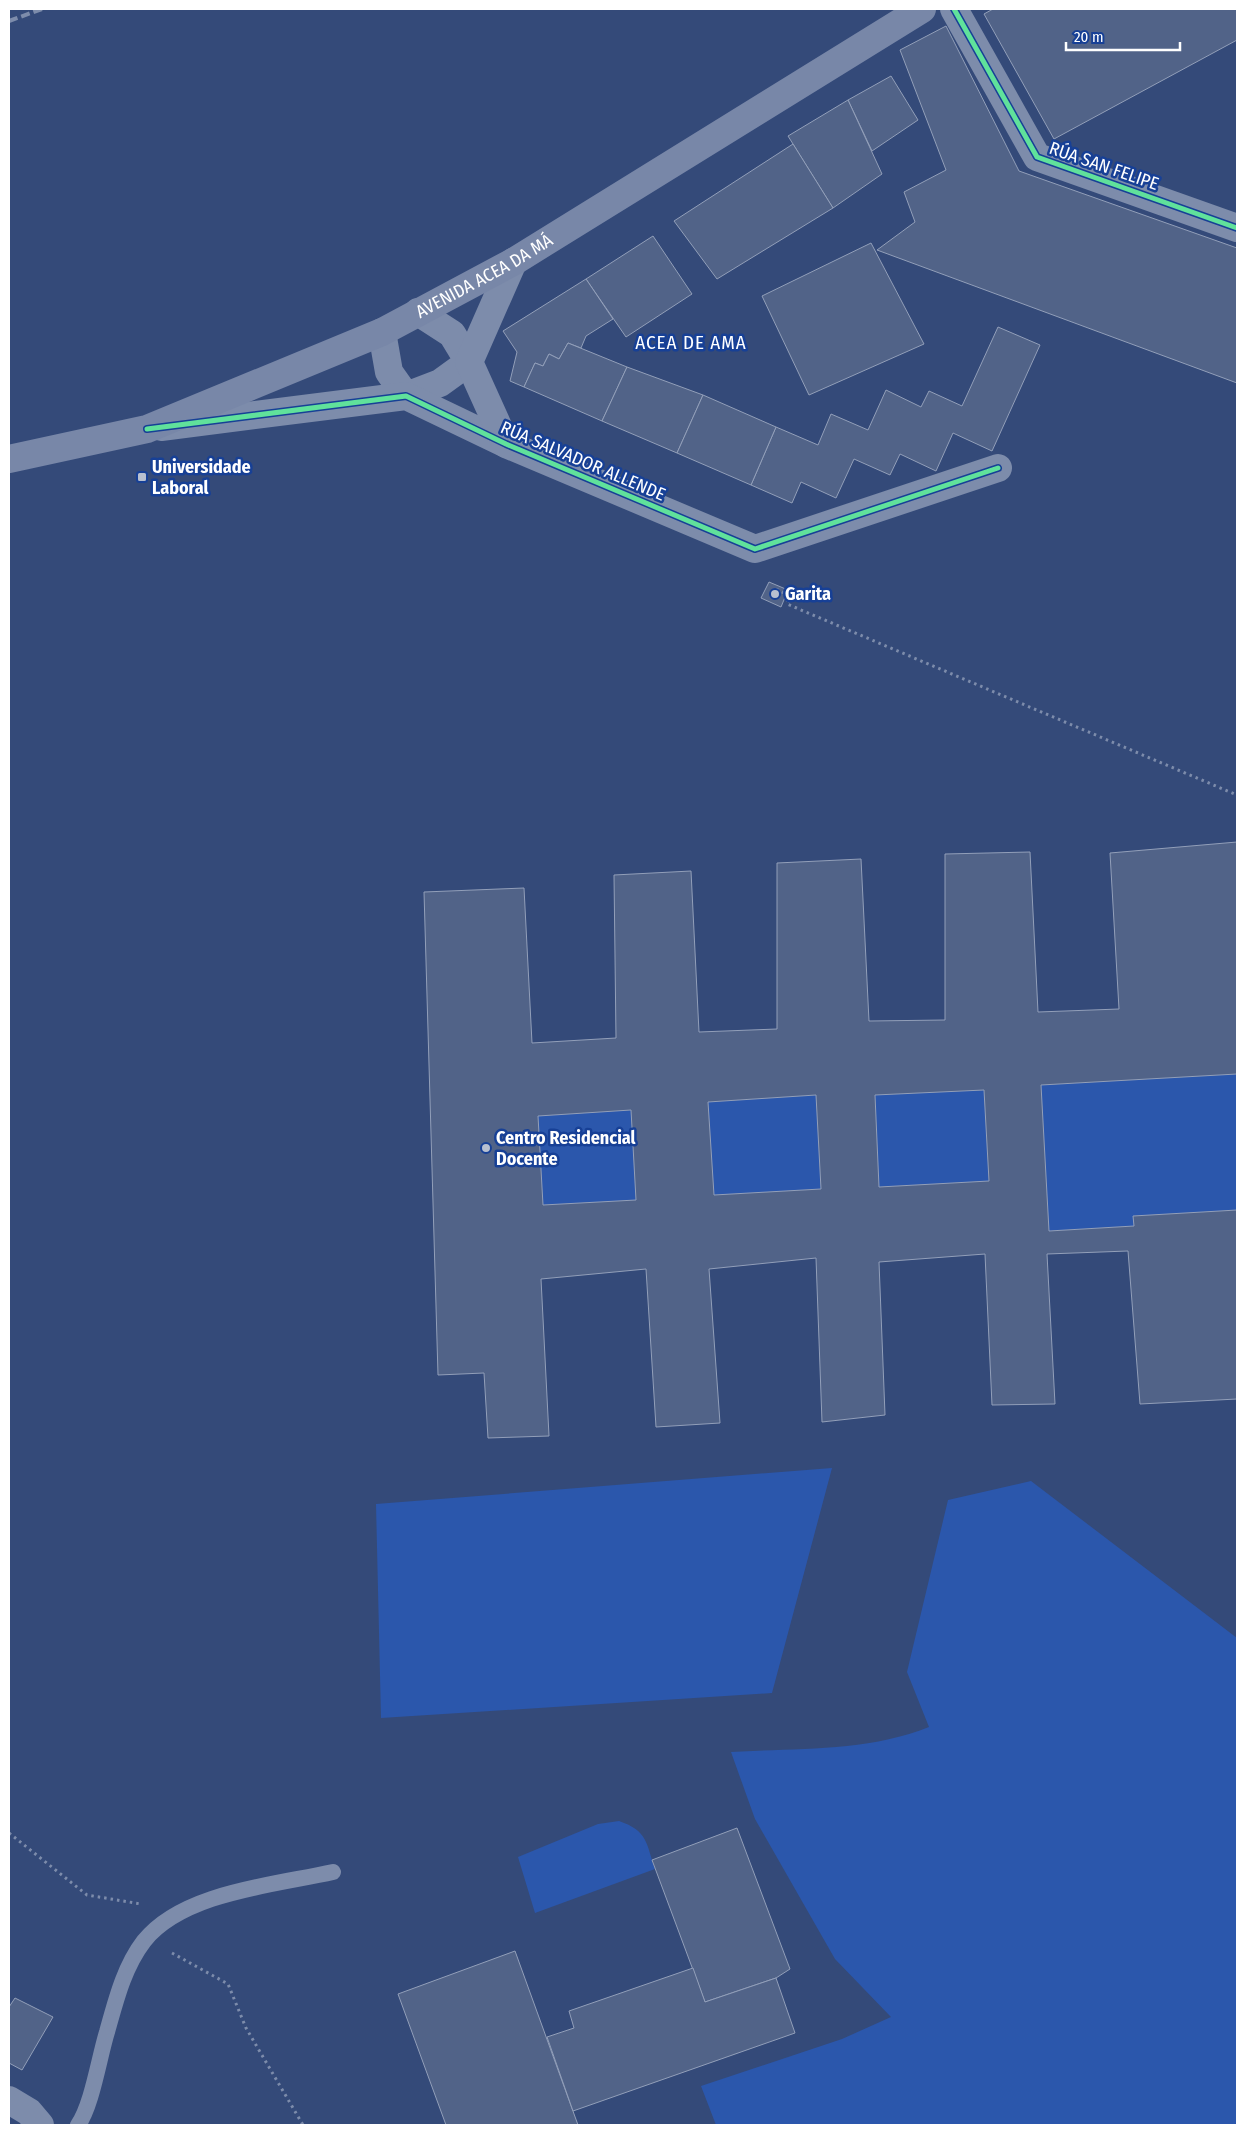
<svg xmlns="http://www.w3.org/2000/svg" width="1246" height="2134" viewBox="0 0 1246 2134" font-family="'Fira Sans Condensed',sans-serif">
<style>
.green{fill:#2b57ac}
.building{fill:#516388;stroke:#929fb9;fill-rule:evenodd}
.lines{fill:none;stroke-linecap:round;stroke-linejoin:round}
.path{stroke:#7d8cab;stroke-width:3;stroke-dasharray:2.5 4;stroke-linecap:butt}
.service{stroke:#7d8cab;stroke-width:16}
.minor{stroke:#7d8cab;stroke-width:28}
.secondary{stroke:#7887a8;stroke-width:28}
.rail{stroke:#7d8cab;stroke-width:4;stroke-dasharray:9 4;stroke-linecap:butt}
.cycleway-casing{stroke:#174096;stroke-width:8}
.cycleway{stroke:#60e19b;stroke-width:5}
.poi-dot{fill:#b8c0d0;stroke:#174096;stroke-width:2}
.labels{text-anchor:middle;stroke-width:5;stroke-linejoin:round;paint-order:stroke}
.street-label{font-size:18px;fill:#fff;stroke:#174096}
.poi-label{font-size:18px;font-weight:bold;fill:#fff;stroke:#174096;text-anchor:start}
.neighbourhood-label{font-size:19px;letter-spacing:1px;fill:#fff;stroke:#174096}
</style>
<rect width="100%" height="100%" fill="#344a79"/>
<g class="green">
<polygon points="1237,1074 1237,1210 1134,1216 1134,1226 1049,1231 1041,1085"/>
<polygon points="984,1090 989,1181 879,1187 875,1095"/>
<polygon points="816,1095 821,1189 714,1195 708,1102"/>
<polygon points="631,1110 636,1200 543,1205 538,1116"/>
<polygon points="832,1468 772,1693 381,1718 376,1504"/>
<path d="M1031,1481L1237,1638V2125H716L701,2086L842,2039L891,2017L835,1959L755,1819L731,1752C796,1748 867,1752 929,1727L907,1672L948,1500Z"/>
<path d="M619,1821C648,1831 646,1843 655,1869L535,1913L518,1857L598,1824Z"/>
</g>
<g class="building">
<polygon points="993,9 1237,9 1237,40 1054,139 984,14"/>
<polygon points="946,26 1019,171 1237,248 1237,383 877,250 915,222 904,192 946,170 900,50"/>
<polygon points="891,76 918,120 872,151 848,100"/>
<polygon points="848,100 882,174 833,208 788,136"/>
<polygon points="793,144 833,208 717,279 674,221"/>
<polygon points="653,236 692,294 626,337 586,279"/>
<polygon points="871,243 924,344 809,395 762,296"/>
<polygon points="586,279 613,319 586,336 581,348 568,343 559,359 549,354 543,366 535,363 524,387 510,381 517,352 503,331"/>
<polygon points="998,327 1040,345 992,451 953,433 936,471 900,454 890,475 854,459 836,498 801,482 792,503 751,485 776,427 818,445 831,414 868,430 886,390 921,407 929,391 962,406"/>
<polygon points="568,343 627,367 602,421 524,387 535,363 543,366 549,354 559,359"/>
<polygon points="627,367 703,395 677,453 602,421"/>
<polygon points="703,395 776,427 751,485 677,453"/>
<polygon points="769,582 788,590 781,607 761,598"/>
<path d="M1237,842V1074L1041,1085L1049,1231L1134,1226L1133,1216L1237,1210V1399L1140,1404L1128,1251L1047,1254L1055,1404L992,1405L985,1254L879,1262L885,1415L822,1422L816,1258L709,1269L720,1423L656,1427L646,1269L541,1279L549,1436L488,1438L484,1373L438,1375L424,892L524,888L532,1043L616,1038L614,875L691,871L699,1032L777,1029V863L861,859L869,1021L945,1020V854L1030,852L1038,1012L1119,1009L1110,853ZM984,1090L989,1181L879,1187L875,1095ZM816,1095L821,1189L714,1195L708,1102ZM631,1110L636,1200L543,1205L538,1116Z"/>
<polygon points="737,1828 790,1969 776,1978 705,2002 652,1860"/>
<polygon points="515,1951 578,2125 446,2125 398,1994"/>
<polygon points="693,1968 705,2002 776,1978 795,2033 573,2111 547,2037 574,2028 569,2011"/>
<polygon points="15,1998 53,2017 22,2070 9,2063 9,2007"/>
</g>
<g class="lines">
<g class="path">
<polyline points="776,589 790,596 787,604 1237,795"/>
<polyline points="9,1833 87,1895 141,1904"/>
<polyline points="172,1953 228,1984 246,2028 303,2125"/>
</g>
<path class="service" d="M78,2125C92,2105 99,2058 107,2032C116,2000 124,1967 144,1941C183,1892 275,1885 333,1872"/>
<g class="minor">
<polyline points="954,9 1037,157 1237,228"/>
<polyline points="382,332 389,372 406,396 440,383 469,362 452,334 418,312"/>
<polyline points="161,427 406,396 506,444 755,549 998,468"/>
<polyline points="506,444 469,362 513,262"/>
<polyline points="9,2100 29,2112 40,2125"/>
</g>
<path class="secondary" id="s1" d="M9,459L147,429L382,332L513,262L922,9"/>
<polyline class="rail" points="9,21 42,9"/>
<defs>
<g id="cycleway">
<polyline points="954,9 1037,157 1237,228"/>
<polyline points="147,429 406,396 506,444 755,549 998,468"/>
</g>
</defs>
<use href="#cycleway" class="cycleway-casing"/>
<use href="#cycleway" class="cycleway"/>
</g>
<g class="poi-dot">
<rect x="137" y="472" width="10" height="10" rx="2.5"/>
<circle cx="775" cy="594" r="5"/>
<circle cx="486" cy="1148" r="5"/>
</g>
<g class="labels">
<g class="street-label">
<text transform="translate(1104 166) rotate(19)" y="6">RÚA SAN FELIPE</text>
<text dy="6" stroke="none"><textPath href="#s1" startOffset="512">AVENIDA ACEA DA MÁ</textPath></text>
<text transform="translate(583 461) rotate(23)" y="6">RÚA SALVADOR ALLENDE</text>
</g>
<g class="poi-label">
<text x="152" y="473">Universidade<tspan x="152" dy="21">Laboral</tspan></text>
<text x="785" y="600">Garita</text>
<text x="496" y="1144">Centro Residencial<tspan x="496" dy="21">Docente</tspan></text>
</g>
<g class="neighbourhood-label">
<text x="691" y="349">ACEA DE AMA</text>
</g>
</g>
<rect width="1246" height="2134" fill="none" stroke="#ffffff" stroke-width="20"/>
<path d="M1066 42v8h114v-8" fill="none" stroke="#ffffff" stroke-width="2.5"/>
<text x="1074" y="42" font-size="15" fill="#ffffff" stroke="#174096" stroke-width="4" paint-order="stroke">20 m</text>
</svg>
